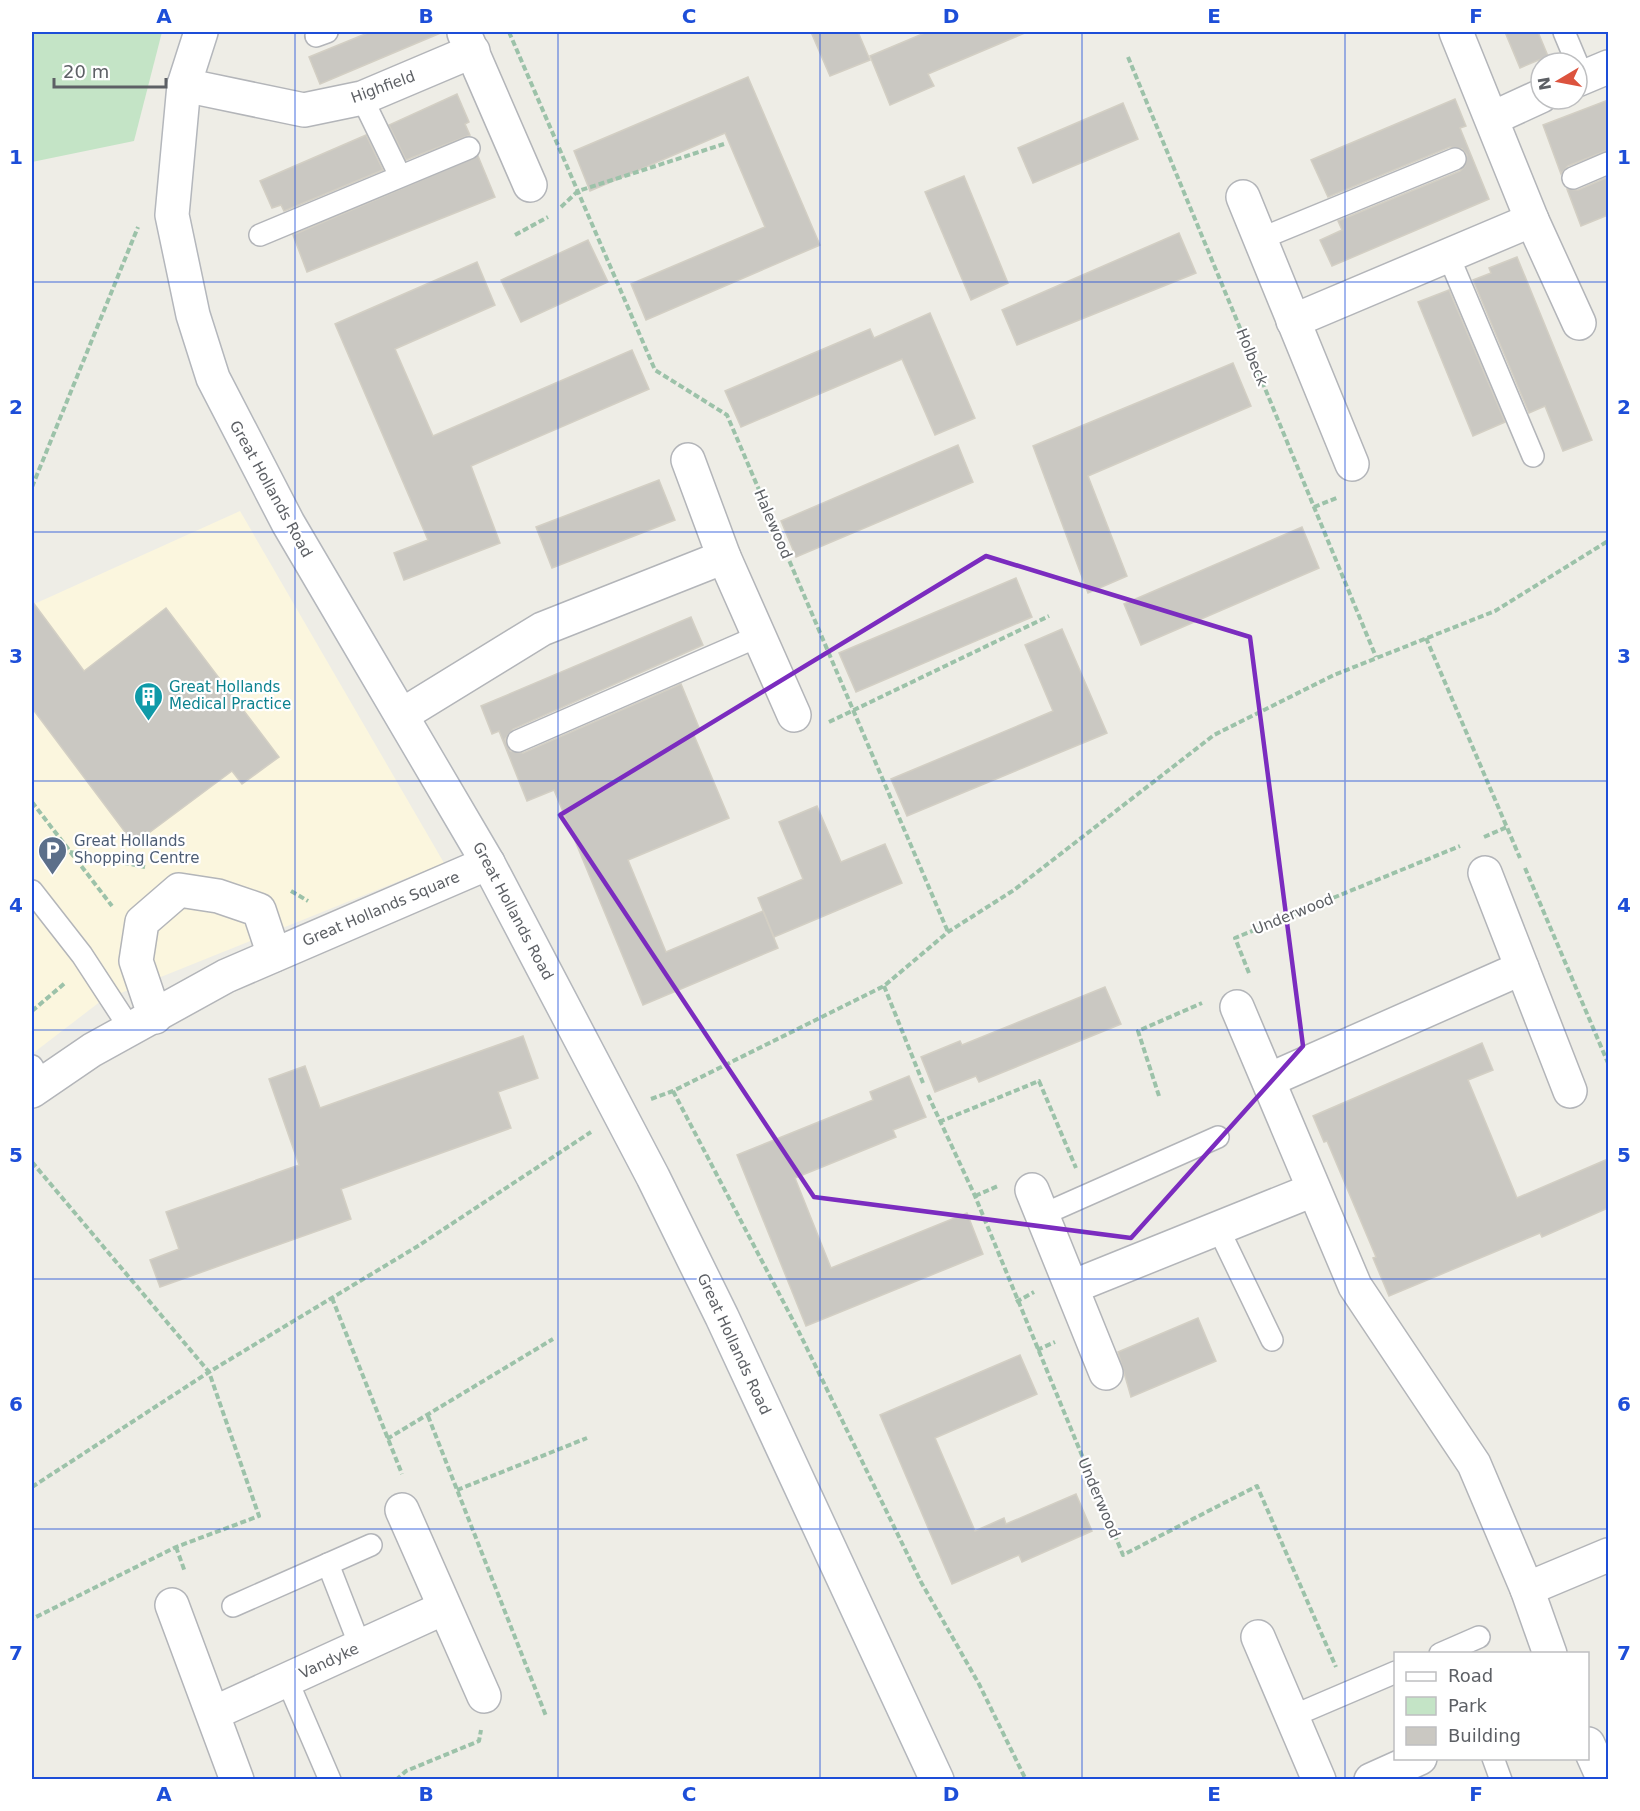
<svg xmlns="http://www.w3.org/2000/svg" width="1640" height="1811" viewBox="0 0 1640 1811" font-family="'DejaVu Sans',sans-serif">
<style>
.commercial{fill:#fbf6de}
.green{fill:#c4e4c6}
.building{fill:#cac8c2;stroke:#d3cfc4;stroke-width:1.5}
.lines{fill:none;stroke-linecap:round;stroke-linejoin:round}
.lane-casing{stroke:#b3b5b9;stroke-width:24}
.street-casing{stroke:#b3b5b9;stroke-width:36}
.secondary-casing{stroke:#b4b7bc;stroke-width:36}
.path{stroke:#9cc2a9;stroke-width:4;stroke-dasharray:6 3;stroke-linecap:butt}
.lane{stroke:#fff;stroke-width:21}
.street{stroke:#fff;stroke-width:33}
.secondary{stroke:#fff;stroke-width:33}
.marked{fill:none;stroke:#7b2cbf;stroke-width:4.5;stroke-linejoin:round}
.grid{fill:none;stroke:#1d4ed8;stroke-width:1.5;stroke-opacity:0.55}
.labels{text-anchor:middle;stroke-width:4.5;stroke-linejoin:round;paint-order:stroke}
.street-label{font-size:15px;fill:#5d6065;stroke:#fff}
.culture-label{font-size:15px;fill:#0d838f;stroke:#fff;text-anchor:start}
.service-label{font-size:15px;fill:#4e5e75;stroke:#fff;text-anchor:start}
.neatline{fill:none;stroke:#1d4ed8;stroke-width:2}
.grid-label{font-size:20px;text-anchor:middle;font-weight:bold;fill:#1d4ed8}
</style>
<rect width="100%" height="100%" fill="#eeede6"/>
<polygon class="commercial" points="240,511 444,863 101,1001 32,1054 32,605"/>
<polygon class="green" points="32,32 162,32 134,141 32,162"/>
<g class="building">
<polygon points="370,32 443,32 320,84 309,57"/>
<polygon points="811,32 858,32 870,60 830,76"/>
<polygon points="927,32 1027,32 928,74 934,86 890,105 870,56"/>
<polygon points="1505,32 1538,32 1548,56 1520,68"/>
<polygon points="748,77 820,245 646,320 631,284 765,227 725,133 590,191 574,151"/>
<polygon points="457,94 469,122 465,124 470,135 406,160 389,125"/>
<polygon points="1455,99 1466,126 1460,128 1489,199 1332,266 1320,240 1342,230 1338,221 1460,171 1465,166 1467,155 1462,149 1450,147 1328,197 1311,160"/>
<polygon points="1608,100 1608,150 1568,166 1561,174 1543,125"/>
<polygon points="1123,103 1138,139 1033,183 1018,148"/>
<polygon points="366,135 383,170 284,211 281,205 272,208 260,181"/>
<polygon points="478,156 495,197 307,272 293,235"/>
<polygon points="964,176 1008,283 971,300 925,192"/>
<polygon points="1608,177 1608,215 1581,226 1567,189 1578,190"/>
<polygon points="1179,233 1196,273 1017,345 1002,310"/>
<polygon points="588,240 608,282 521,322 501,280"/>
<polygon points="1517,257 1592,440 1563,451 1545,406 1529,413 1473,280 1491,273 1489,268"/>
<polygon points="477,262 495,305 395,349 433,436 632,350 649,389 471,466 500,543 404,580 394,553 428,540 335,324"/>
<polygon points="1449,290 1505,422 1473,436 1418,302"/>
<polygon points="930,313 975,418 935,435 902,359 741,427 725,391 870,329 874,338"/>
<polygon points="1233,363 1251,406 1088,476 1127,576 1088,593 1033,446"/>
<polygon points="958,445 973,482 796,557 781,521"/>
<polygon points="659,480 675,520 552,568 536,527"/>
<polygon points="1302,527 1319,568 1141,645 1124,604"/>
<polygon points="1016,578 1032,617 856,692 839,653"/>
<polygon points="32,601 84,671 166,608 279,757 242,784 232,771 134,844 32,708"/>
<polygon points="691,617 703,645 513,729 505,739 510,751 523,753 681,684 700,730 693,733 729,818 628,860 666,952 763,911 778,948 643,1005 554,790 527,801 499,731 492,734 481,706"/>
<polygon points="1062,629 1107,733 907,816 891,779 1053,711 1025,645"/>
<polygon points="817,806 841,862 885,844 902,883 774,937 758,898 803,879 779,822"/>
<polygon points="1105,987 1121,1024 979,1082 976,1076 935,1092 921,1057 960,1041 962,1045"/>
<polygon points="523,1036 538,1078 498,1092 511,1128 341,1189 351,1219 160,1287 150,1260 179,1249 166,1212 299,1165 269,1079 305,1066 320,1108"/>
<polygon points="1482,1043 1493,1070 1468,1080 1517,1198 1608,1159 1608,1208 1542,1237 1540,1233 1389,1296 1373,1258 1376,1257 1327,1141 1324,1142 1313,1116"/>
<polygon points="909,1076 926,1117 893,1130 896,1137 795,1178 831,1268 967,1213 983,1254 806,1326 737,1155 873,1100 870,1092"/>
<polygon points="1198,1318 1216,1361 1131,1397 1118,1352"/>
<polygon points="1020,1355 1037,1394 935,1438 975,1531 1004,1518 1006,1524 1076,1494 1092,1531 1022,1562 1019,1555 952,1584 880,1415"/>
</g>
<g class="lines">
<defs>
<g id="lane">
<polyline points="1564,32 1577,63"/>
<polyline points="316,36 327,32"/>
<polyline points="362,98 400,176"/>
<polyline points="1573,178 1608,163"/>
<polyline points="260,235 469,148"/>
<polyline points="1260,239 1455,159"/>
<polyline points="1449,257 1533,456"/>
<polyline points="518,741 759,636"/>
<polyline points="32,891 82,955 131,1030"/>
<polyline points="32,1066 43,1084"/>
<polyline points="1042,1215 1218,1137"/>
<polyline points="1218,1228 1272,1340"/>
<polyline points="328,1564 360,1646"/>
<polyline points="233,1606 371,1545"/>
<polyline points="1440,1654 1479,1637"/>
<polyline points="287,1680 330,1780"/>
<polyline points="1293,1716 1396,1672"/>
<polyline points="1493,1758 1501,1780"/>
</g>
<g id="street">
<polyline points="1456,32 1532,220 1579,323"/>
<polyline points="464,33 530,185"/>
<polyline points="1577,80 1608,67"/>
<polyline points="184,85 304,110 362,98 473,51"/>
<polyline points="1493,118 1541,96"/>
<polyline points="1243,197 1352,464"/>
<polyline points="1293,321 1532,220"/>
<polyline points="688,460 724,557 794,715"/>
<polyline points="402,715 542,629 724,557"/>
<polyline points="1485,873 1570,1091"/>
<polyline points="1237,1007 1355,1286 1474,1464 1527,1589 1550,1654"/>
<polyline points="155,1017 136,961 142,922 179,890 218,896 259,910 274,955"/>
<polyline points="1269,1080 1522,968"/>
<polyline points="32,1091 92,1050 226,976 488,863"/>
<polyline points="1032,1190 1106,1373"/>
<polyline points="1072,1287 1313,1190"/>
<polyline points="402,1510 484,1696"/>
<polyline points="1527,1589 1608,1555"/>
<polyline points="172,1605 237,1780"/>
<polyline points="1258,1637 1319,1780"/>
<polyline points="214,1713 444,1608"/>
<polyline points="1588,1744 1604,1780"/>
<polyline points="1371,1780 1420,1758"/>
</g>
<polyline id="secondary" points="201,32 184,85 172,215 193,315 213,378 288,523 488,863 653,1177 722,1317 937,1780"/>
</defs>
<use href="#lane" class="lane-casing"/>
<use href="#street" class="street-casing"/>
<use href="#secondary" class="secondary-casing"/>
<g class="path">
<polyline points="509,32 655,370 727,415 948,932"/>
<polyline points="1128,57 1376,657"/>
<polyline points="561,207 578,191 724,144"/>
<polyline points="515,235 548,217"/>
<polyline points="32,487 138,227"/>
<polyline points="1314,507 1339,497"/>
<polyline points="1426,638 1520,858"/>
<polyline points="829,722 1049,616"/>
<polyline points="32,802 112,906"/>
<polyline points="1484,837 1507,827"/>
<polyline points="70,852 145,867"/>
<polyline points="1525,868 1608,1063"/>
<polyline points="291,891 308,901"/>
<polyline points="1249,973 1235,938 1460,846"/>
<polyline points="884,986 923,1083"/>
<polyline points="32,1011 65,983"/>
<polyline points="673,1091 797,1328 921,1582 979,1684 1026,1780"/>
<polyline points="928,1095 975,1196 1123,1555 1257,1486 1336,1667"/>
<polyline points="1159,1096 1138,1031 1202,1003"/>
<polyline points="651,1099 673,1091 884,986 948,932 1014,890 1214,735 1334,675 1495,611 1608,541"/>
<polyline points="939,1122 1039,1081 1076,1168"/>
<polyline points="32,1162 209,1372 259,1516 176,1547 32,1619"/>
<polyline points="975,1196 998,1186"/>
<polyline points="332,1298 402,1474"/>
<polyline points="1016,1302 1034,1292"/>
<polyline points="1037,1350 1055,1342"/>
<polyline points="428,1416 546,1716"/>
<polyline points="387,1439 553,1339"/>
<polyline points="32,1487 209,1372 418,1246 591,1132"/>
<polyline points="457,1490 587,1438"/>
<polyline points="176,1547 185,1572"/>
<polyline points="396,1780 406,1771 479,1741 481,1730"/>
</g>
<use href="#lane" class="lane"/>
<use href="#street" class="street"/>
<use href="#secondary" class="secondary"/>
</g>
<path class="marked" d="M986,556L1250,637L1303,1046L1131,1238L814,1197L560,815Z"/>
<path class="grid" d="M295,32V1780M558,32V1780M820,32V1780M1082,32V1780M1345,32V1780M32,282H1608M32,532H1608M32,781H1608M32,1030H1608M32,1279H1608M32,1529H1608"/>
<defs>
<symbol id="building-pin" viewBox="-11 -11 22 30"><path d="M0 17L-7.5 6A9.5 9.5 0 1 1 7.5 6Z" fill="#0f9aa8" stroke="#fff"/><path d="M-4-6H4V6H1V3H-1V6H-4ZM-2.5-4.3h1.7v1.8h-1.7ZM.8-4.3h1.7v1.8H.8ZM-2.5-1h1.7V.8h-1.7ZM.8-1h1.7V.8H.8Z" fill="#fff"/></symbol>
<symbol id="parking-pin" viewBox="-11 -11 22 30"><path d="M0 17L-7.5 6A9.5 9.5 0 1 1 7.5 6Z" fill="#5c6f8a" stroke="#fff"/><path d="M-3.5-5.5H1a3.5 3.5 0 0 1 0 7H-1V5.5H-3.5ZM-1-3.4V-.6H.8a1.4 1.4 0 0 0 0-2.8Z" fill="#fff"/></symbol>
</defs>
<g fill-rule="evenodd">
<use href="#building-pin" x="132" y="680" width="33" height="45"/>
<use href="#parking-pin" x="36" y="834" width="33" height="45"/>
</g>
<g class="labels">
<g class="street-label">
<text transform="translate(383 87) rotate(-20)" y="5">Highfield</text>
<text transform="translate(1252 357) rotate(68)" y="5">Holbeck</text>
<text transform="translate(271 489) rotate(61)" y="5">Great Hollands Road</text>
<text transform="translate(773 524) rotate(67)" y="5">Halewood</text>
<text transform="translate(381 909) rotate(-23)" y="5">Great Hollands Square</text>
<text transform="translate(513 911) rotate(62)" y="5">Great Hollands Road</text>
<text transform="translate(1293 914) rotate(-22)" y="5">Underwood</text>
<text transform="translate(734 1344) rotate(65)" y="5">Great Hollands Road</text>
<text transform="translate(1099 1498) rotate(67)" y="5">Underwood</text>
<text transform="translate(329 1661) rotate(-25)" y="5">Vandyke</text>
</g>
<g class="culture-label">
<text x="169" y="692">Great Hollands<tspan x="169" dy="17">Medical Practice</tspan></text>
</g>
<g class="service-label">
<text x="74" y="846">Great Hollands<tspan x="74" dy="17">Shopping Centre</tspan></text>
</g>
</g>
<rect width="1640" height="1811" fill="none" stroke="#ffffff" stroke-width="66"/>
<rect x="1394" y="1652" width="195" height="108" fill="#ffffff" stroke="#bebfc1" stroke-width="1.5"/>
<rect x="1406" y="1672" width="30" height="9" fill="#ffffff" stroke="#bebfc1" stroke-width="1.5"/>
<text x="1448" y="1682" font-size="18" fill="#5d6065">Road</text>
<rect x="1406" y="1697" width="30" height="18" fill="#c4e4c6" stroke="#bebfc1" stroke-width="1.5"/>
<text x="1448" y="1712" font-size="18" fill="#5d6065">Park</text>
<rect x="1406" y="1727" width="30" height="18" fill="#cac8c2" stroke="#bebfc1" stroke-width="1.5"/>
<text x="1448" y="1742" font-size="18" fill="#5d6065">Building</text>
<g transform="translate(1559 81) rotate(260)"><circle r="28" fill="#ffffff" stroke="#bebfc1" stroke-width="1.5"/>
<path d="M0-4.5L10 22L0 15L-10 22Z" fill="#dc533e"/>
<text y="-9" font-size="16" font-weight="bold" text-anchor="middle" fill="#5d6065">N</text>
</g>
<path d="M54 78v9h112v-9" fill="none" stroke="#5d6065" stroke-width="3"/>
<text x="63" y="78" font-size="18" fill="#5d6065" stroke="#ffffff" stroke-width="4.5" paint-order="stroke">20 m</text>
<rect x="33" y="33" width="1574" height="1745" class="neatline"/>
<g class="grid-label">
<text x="164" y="23">A</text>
<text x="426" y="23">B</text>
<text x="689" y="23">C</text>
<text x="951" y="23">D</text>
<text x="1214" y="23">E</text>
<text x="1476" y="23">F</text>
<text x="16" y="164">1</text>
<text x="1624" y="164">1</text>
<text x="16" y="414">2</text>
<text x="1624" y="414">2</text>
<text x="16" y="663">3</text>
<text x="1624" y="663">3</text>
<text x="16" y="912">4</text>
<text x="1624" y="912">4</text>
<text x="16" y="1162">5</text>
<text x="1624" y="1162">5</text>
<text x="16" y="1411">6</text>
<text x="1624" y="1411">6</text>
<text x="16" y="1660">7</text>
<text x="1624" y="1660">7</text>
<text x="164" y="1801">A</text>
<text x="426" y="1801">B</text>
<text x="689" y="1801">C</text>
<text x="951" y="1801">D</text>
<text x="1214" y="1801">E</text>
<text x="1476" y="1801">F</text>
</g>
</svg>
